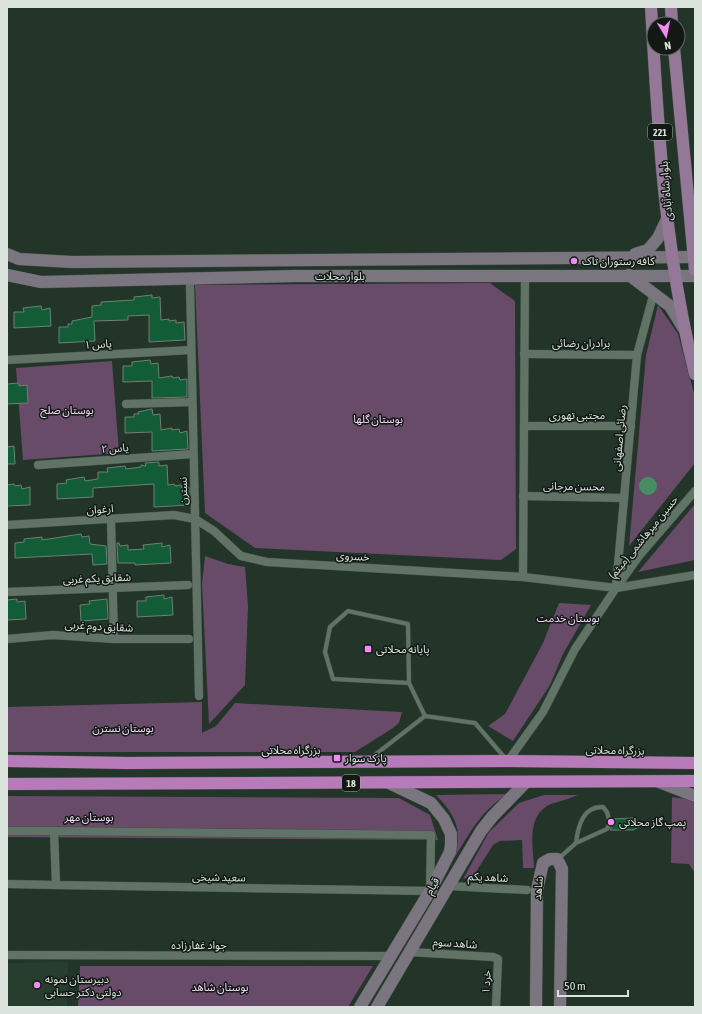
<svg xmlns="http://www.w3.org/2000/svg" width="702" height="1014" viewBox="0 0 702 1014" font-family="'Asap Condensed','Noto Sans Arabic',sans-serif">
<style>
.built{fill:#273e2f}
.green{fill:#684a69}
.water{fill:#488d64}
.building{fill:#125d37;stroke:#6d8073}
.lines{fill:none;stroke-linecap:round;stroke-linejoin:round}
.lane-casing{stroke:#424f47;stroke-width:5}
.street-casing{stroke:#424f47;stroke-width:9}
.secondary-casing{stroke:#424f47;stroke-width:13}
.primary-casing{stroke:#424f47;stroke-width:13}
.highway-casing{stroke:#424f47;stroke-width:13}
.lane{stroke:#617366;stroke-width:4}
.street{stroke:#617366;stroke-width:8}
.secondary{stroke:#7b757f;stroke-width:12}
.primary{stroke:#957898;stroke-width:12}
.highway{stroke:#b87bba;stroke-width:12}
.poi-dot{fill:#f18af4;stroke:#121915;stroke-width:1.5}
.labels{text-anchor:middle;stroke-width:3;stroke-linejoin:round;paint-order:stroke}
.shield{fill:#121915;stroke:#9ea7a1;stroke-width:1}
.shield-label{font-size:10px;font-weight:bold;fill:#dae4dd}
.street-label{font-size:11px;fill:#dae4dd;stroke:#121915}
.poi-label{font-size:11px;fill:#dae4dd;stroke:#121915;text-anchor:start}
.park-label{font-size:11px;fill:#f6d9f6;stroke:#121915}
</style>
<rect width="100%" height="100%" fill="#233429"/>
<polygon class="built" points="68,962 67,1007 7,1007 7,963"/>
<g class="green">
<polygon points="490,283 515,301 516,549 501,560 255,548 205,513 195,285"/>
<polygon points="658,305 678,334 695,397 695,463 629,546 646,355"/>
<polygon points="112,361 119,453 23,460 16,368"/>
<polygon points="695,504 695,560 638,572"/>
<polygon points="205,556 228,564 245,567 248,606 245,685 209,724 202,584"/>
<polygon points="559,603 591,605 563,654 550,685 513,741 488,726 505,714 543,643"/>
<polygon points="202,702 202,733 216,726 235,703 402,712 399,723 393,728 355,752 7,752 7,707"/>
<path d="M507,794C479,814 472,829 455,857C463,829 455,815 436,795Z"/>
<path d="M544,795H578C569,799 560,801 551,804C526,815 533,846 534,868H523L522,840L500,841L493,845L474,875L463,879L489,832L519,803Z"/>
<polygon points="7,796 399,798 430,815 438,840 7,837"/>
<polygon points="672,797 687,799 695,803 695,873 689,864 671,863"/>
<polygon points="80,966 373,966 348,1007 78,1007"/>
</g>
<circle class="water" cx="648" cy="486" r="9"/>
<g class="building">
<polygon points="152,295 152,298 160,297 161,320 169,319 169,321 176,320 176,323 184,322 185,340 149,342 149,315 128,316 128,320 94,321 95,341 59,343 59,327 68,327 68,324 72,324 72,321 92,317 92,306 101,305 101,302 134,300 134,297"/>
<polygon points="41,306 42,310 50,308 51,326 14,328 14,312 24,312 23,308"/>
<polygon points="150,360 151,364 158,363 159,378 172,376 173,378 179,377 180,380 187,379 187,397 152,398 152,381 123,382 123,366 132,366 132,362"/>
<polygon points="19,383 19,386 27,385 28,403 7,404 7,384"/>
<polygon points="152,409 153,415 160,414 161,430 172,428 172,430 179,429 180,433 187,431 188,449 152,451 152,432 125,433 125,417 134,417 134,414 139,414 138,412"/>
<polygon points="14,446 15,464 7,464 7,447"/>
<polygon points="159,462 159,466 167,465 168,485 174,484 175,486 181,485 182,488 189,487 189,505 154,507 154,484 93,488 93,497 57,499 57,484 67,483 66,480 84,477 85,481 98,479 98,472 108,472 107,468 125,466 126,469 141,467 141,465 146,466 145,463"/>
<polygon points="14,484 15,486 21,485 22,489 30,487 30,505 7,506 7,485"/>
<polygon points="81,534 82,537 89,536 90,544 106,546 107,564 93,565 92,554 15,558 15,543 24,542 24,539 42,537 42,540"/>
<polygon points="117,543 119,543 120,546 128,545 128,550 144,549 143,545 162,543 162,547 170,545 171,563 135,565 135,563 118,563"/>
<polygon points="164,595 164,599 172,597 173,615 137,617 137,601 146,601 146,597"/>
<polygon points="17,599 17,602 25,601 26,619 7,620 7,600"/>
<polygon points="107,599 108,619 81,621 80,605 90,604 89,601"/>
<polygon points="633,818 639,822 639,827 633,830 610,830 613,824 612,819"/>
</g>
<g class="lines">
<defs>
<g id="lane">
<polyline points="409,683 333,679 325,652 330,627 348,611 408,624 409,683 425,716"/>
<polyline points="371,758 425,716 475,723 505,758"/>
<path d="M558,859L576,843L607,829L610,823L607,812L603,807C583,806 578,826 576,843"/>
</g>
<g id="street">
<polyline points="190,285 199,696"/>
<polyline points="524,354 637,355"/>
<polyline points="7,360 191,350"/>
<polyline points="126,404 192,402"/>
<polyline points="524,426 631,426"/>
<polyline points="38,465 193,454"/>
<polyline points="523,496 624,498"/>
<polyline points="111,519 114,639"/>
<polyline points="7,525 174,515 195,519 214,531 241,556 267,562 523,577 616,588 695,575"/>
<polyline points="523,577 525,276"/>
<polyline points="616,587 637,355 654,292"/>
<polyline points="7,592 188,585"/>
<polyline points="7,639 53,635 114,639 189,639"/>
<polyline points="508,761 543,712 575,649 616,588 639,556 695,491"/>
<polyline points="7,831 54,831"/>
<polyline points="7,884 56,885 430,891 431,835 54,831 56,885"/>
<polyline points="448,886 527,890"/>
<polyline points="410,952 493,957 498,959 496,1007"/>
<polyline points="7,955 391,956"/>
</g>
<g id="secondary">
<polyline points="7,254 19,259 72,262 695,257"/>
<polyline points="635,254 648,250 658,238 668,217"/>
<polyline points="7,275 41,282 294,276 695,276"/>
<polyline points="629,275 670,306 684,329"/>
<polyline points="659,782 695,796"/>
<polyline points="360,1007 430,891 450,852 451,845 451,834 444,819 431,803 389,783"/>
<polyline points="377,1007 481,831 492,817 526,782"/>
<polyline points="536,1007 537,890 543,863 550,859 557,859 562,869 560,1007"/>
</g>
<g id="primary">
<path d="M651,7C658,130 665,255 695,374"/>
<polyline points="671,7 672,24"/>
<polyline points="674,48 695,270"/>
</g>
<g id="highway">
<polyline points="7,761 127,763 508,761 695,763"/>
<polyline points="7,784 695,781"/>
</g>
</defs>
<use href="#lane" class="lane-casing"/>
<use href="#street" class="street-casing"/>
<use href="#secondary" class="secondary-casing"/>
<use href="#primary" class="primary-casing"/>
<use href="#highway" class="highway-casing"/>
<use href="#lane" class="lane"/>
<use href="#street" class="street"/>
<use href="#secondary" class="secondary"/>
<use href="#primary" class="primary"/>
<use href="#highway" class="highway"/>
</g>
<g class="poi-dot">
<circle cx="574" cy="261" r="4"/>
<rect x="364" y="645" width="8" height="8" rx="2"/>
<rect x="333" y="754" width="8" height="8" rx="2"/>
<circle cx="611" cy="822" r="4"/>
<circle cx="37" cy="985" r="4"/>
</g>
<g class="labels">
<g class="shield">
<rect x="648" y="124" width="24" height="16" rx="3"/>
<rect x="342" y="775" width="18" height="16" rx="3"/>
</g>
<g class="shield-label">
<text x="660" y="136">221</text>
<text x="351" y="787">18</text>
</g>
<g class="street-label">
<text transform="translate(666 191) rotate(-95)" y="4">بلوار شاه آبادی</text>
<text x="340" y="280">بلوار محلات</text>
<text x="581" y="347">برادران رضائی</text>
<text transform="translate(98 344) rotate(-3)" y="4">یاس ۱</text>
<text x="577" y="419">مجتبی تهوری</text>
<text transform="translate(619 438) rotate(-85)" y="4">رضائی اصفهانی</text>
<text transform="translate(115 448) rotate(-4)" y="4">یاس ۲</text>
<text transform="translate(574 486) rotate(1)" y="4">محسن مرجانی</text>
<text transform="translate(183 491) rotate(-91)" y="4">نسترن</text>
<text transform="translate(100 509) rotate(-4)" y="4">ارغوان</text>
<text transform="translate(643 537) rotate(-51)" y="4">حسین میرهاشمی (میثم)</text>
<text transform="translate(353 556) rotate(3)" y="4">خسروی</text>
<text transform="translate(97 578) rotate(-2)" y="4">شقایق یکم غربی</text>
<text transform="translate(99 626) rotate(3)" y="4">شقایق دوم غربی</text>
<text x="291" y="754">بزرگراه محلاتی</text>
<text transform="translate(615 750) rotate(1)" y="4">بزرگراه محلاتی</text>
<text transform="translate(219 877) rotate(1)" y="4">سعید شیخی</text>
<text transform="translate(488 877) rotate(3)" y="4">شاهد یکم</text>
<text transform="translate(432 886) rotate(-61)" y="4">قیام</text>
<text transform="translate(538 888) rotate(-85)" y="4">شاهد</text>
<text transform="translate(455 943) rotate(4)" y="4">شاهد سوم</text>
<text x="199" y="949">جواد غفارزاده</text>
<text transform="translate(486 982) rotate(-86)" y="4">خرد ۱</text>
</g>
<g class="poi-label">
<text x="582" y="265">کافه رستوران تاک</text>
<text x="376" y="653">پایانه محلاتی</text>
<text x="345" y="762">پارک سوار</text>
<text x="619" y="826">پمپ گاز محلاتی</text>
<text x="45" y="983">دبیرستان نمونه<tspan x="45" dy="13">دولتی دکتر حسابی</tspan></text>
</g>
<g class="park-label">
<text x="67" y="414">بوستان صلح</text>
<text x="378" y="423">بوستان گلها</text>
<text x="568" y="622">بوستان خدمت</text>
<text x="123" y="732">بوستان نسترن</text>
<text x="89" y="821">بوستان مهر</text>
<text x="220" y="991">بوستان شاهد</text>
</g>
</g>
<rect width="702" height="1014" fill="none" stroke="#dae4dd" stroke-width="16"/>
<g transform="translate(666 36) rotate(170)"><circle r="19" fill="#121915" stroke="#626a65"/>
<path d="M0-3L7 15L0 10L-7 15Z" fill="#f18af4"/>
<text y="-6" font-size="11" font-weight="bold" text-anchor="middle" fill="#dae4dd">N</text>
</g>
<path d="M558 990v6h70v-6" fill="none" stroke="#dae4dd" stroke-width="2"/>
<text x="564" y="990" font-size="12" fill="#dae4dd" stroke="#121915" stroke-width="3" paint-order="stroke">50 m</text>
</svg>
